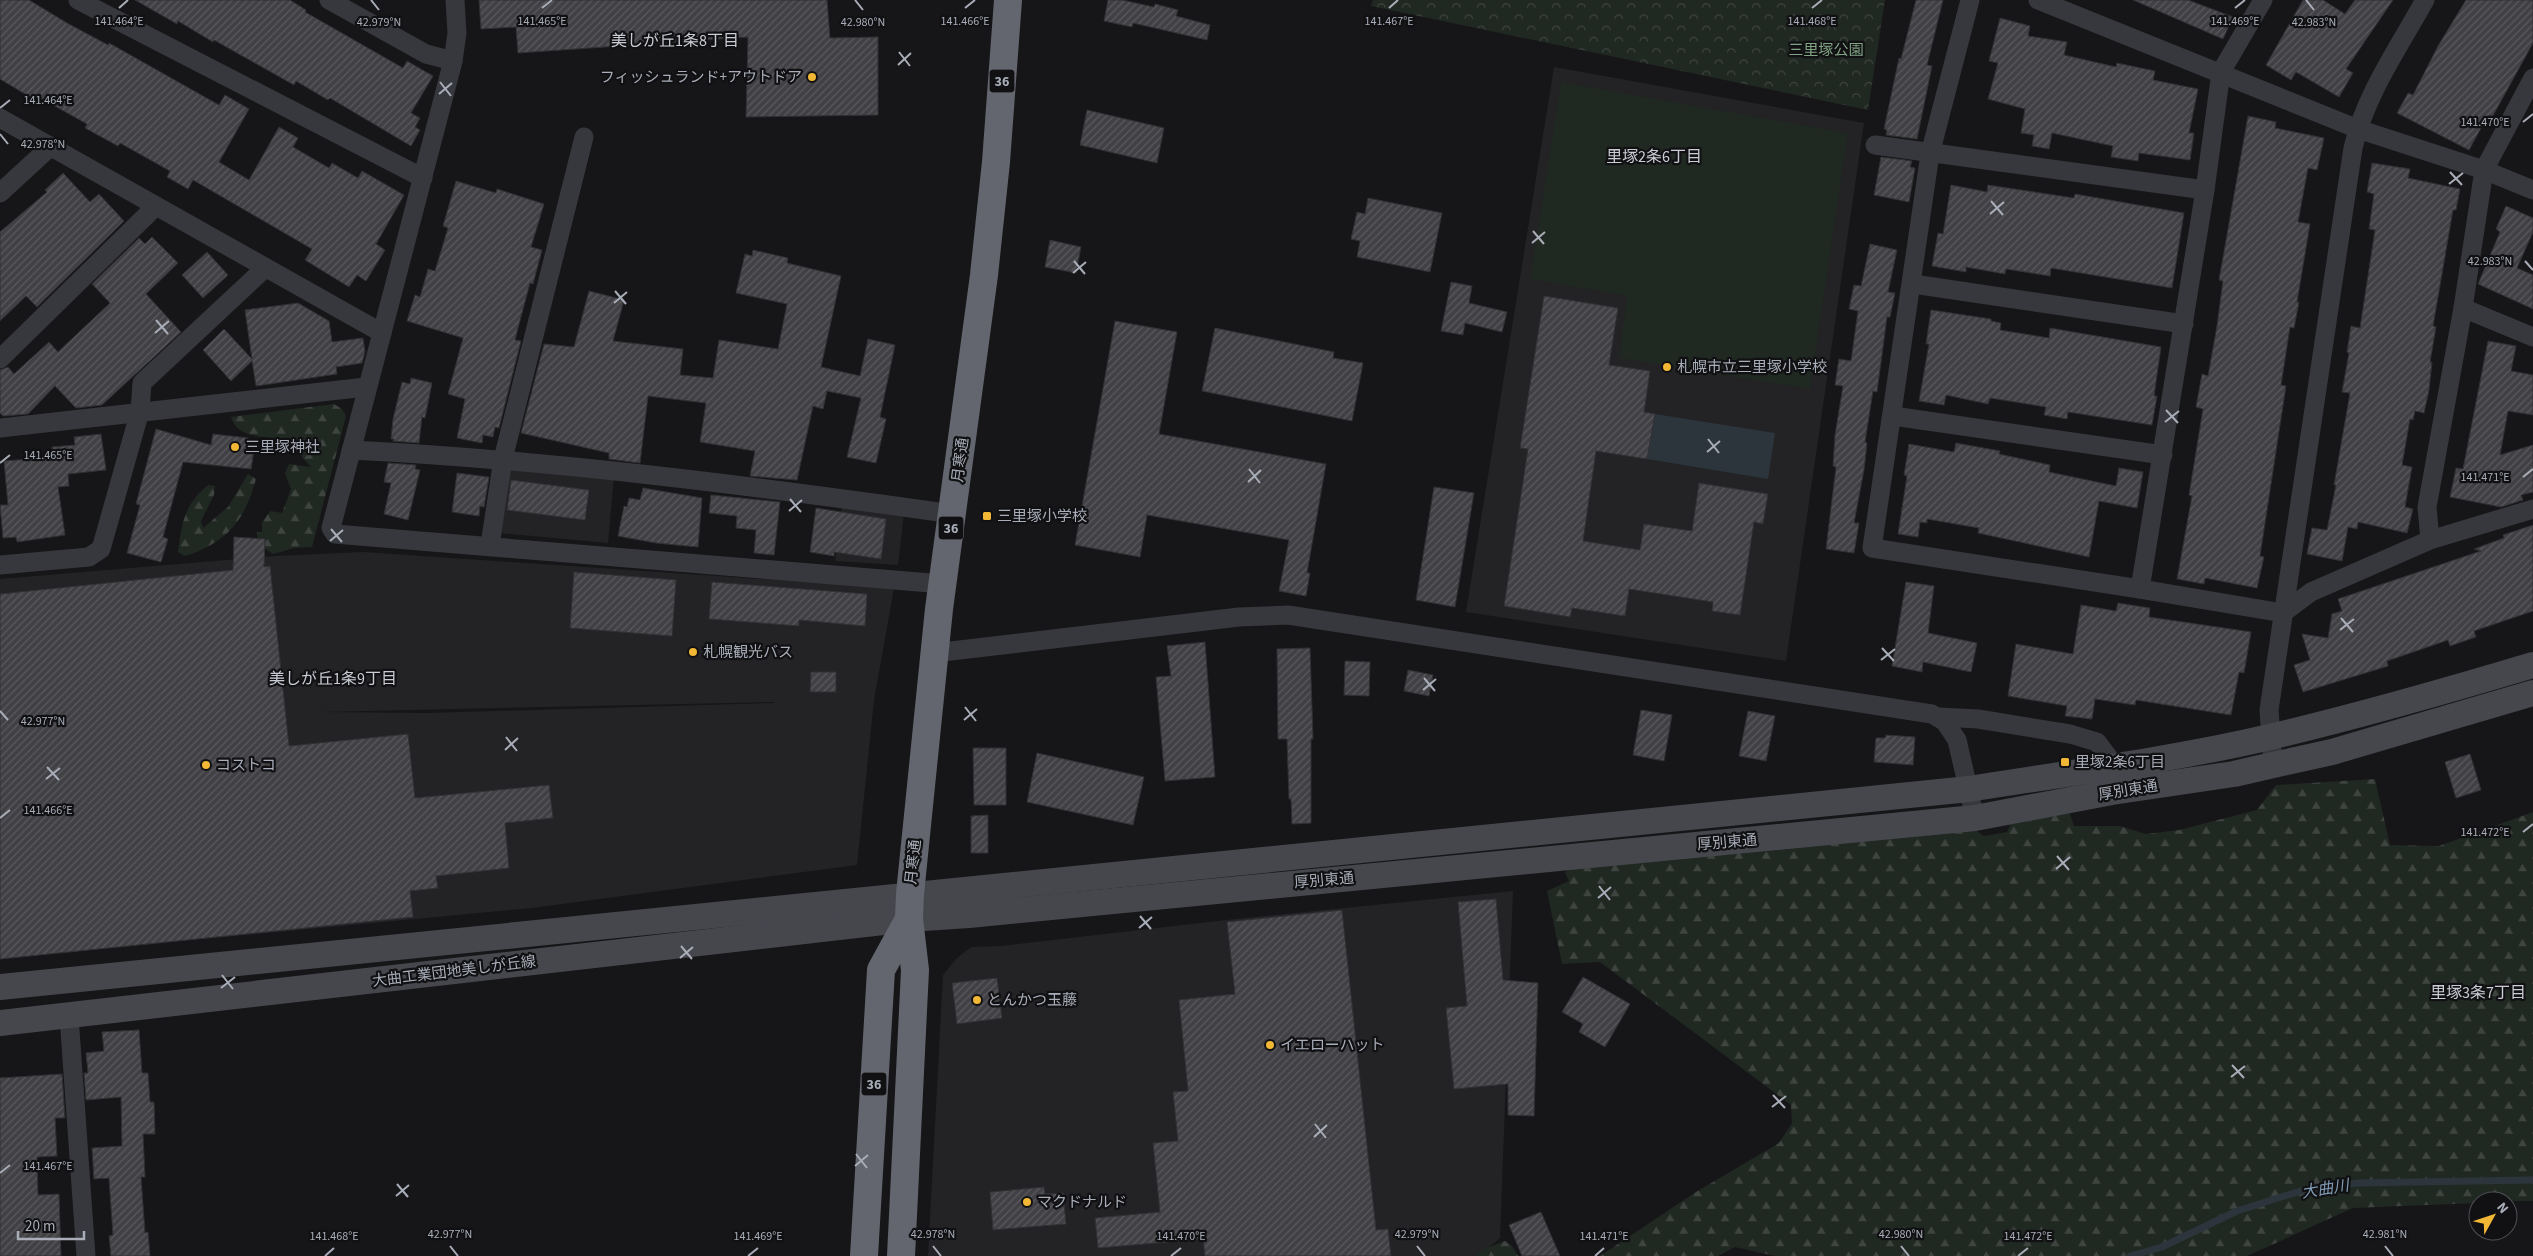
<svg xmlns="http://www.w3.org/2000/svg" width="2533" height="1256" viewBox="0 0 2533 1256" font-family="'Source Sans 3','Noto Sans JP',sans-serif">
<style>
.built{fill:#232225;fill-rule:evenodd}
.forest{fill:url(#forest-firs)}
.park{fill:url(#park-crowns)}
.pitch{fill:#202822}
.water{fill:#2c353c}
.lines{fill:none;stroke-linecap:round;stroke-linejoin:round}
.stream{stroke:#2c353c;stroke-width:7}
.building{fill:url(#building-hatch);stroke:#313034}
.street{stroke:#37383d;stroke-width:19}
.secondary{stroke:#45474d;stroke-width:26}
.highway{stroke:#63666e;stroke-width:28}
.ticks{fill:none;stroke:#a8adb8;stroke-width:2}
.poi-dot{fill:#f2b735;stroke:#111113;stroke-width:2}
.labels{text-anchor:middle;stroke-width:4.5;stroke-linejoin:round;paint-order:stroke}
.shield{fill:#111113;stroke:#7b7e86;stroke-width:1}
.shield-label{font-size:14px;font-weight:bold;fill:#a8adb8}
.park-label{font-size:15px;fill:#80a383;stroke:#111113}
.poi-label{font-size:15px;fill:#a8adb8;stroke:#111113;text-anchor:start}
.street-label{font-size:15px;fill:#a8adb8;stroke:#111113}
.neighbourhood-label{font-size:16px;fill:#c9ccd4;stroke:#111113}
.water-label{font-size:16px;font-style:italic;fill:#809ab3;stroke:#111113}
.ticks-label{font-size:12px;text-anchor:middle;fill:#a8adb8;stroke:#111113;stroke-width:4.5;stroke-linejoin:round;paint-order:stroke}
</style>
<defs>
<pattern id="forest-firs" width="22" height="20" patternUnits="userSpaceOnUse" patternTransform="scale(1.25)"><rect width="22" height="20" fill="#202822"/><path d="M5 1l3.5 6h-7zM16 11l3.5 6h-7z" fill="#3e4440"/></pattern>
<pattern id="park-crowns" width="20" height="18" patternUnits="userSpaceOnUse" patternTransform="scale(1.25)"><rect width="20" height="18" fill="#202822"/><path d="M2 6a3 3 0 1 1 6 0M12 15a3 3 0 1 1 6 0" fill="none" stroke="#3e4440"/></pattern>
<pattern id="building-hatch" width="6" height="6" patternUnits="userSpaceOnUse" patternTransform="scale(1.25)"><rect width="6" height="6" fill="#414145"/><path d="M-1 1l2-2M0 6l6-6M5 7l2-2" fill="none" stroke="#5a5a5e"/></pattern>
</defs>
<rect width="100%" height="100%" fill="#161618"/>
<g class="built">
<polygon points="1554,67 1864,123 1786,661 1466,612"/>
<polygon points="508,465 614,477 608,543 499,533"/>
<polygon points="842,506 904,513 898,565 835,561"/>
<path d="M364,552L894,588L874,700L857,865L532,908L0,958V579L274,556ZM774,703L427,713L321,712L774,702Z"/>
<polygon points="1513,891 1500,1238 1479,1256 928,1256 943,975 956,959 971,947 1001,946 1226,920"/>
</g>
<g class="forest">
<path d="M334,404L342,409L346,416L312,547L294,548L273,554L258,544L257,532H262V523L270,511L282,513L291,489L285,473L289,464L311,467C304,460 296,449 289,443C277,433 239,444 231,417Z"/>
<path d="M248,474L256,479C245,520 227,543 185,556L178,552C182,522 184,505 208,485L215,486L214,495L201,521L203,528L228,507Z"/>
<polygon points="2375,779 2390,845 2439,846 2533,812 2533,1201 2478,1201 2478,1203 2353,1208 2247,1256 1775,1256 1735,1247 1718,1256 1600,1256 1696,1192 1779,1143 1792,1123 1791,1105 1600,962 1562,964 1547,891 1569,881 1565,872 1579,865 1975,830 1984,836 2007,832 2012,820 2060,810 2070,814 2074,826 2120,826 2146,834 2179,830 2257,810 2276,785"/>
<polygon points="1505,1241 1512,1246 1518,1256 1476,1256 1482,1250"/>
</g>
<polygon class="park" points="1373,0 1885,0 1868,110 1371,6"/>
<polygon class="pitch" points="1561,82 1848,133 1810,389 1619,358 1627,296 1530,279"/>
<polygon class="water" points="1655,414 1775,433 1768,479 1647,459"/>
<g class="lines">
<polyline class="stream" points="2130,1256 2162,1247 2237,1211 2310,1188 2358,1183 2533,1180"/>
</g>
<g class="building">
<polygon points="0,0 29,0 67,23 108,45 109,43 219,105 225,95 249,109 219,162 249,180 279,127 298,138 293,147 329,168 332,163 358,178 362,171 404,195 376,244 385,250 366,281 357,275 349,287 305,260 312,249 193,180 188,189 167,177 170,171 120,143 118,146 85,128 87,124 37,96 35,100 0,79"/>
<polygon points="135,0 290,0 306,10 305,12 403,68 407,61 433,76 411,113 420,118 415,127 420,130 411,146 330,98 328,100 296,81 294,85 214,40 213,42 178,21 177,24"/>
<polygon points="479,0 827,0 830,38 878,37 878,115 746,117 748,37 518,53 516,27 481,29"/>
<polygon points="1108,0 1122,0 1154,7 1155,4 1178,10 1176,16 1210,25 1207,40 1133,23 1132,27 1104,21"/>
<polygon points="1916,0 1943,0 1927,65 1932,66 1917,139 1886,135 1887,130 1884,129 1899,58 1901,59"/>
<polygon points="2133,0 2188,0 2233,17 2223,39"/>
<polygon points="2303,0 2323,0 2345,14 2355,0 2393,0 2346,69 2353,73 2339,97 2296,72 2291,80 2266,65"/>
<polygon points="2466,0 2533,0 2533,43 2490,121 2486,119 2469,150 2397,113 2408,93 2413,95 2438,46"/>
<polygon points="2000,18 2030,26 2028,36 2067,42 2064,55 2116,67 2117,63 2155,71 2153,80 2198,89 2189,133 2194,133 2190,160 2139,153 2138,161 2111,157 2113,146 2052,133 2049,149 2032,146 2034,135 2021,133 2025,109 1988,99 1998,63 1989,61"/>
<polygon points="1087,110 1164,128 1157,163 1080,145"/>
<polygon points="2248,116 2276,122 2275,128 2324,138 2317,170 2308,168 2298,222 2310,224 2297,302 2299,302 2294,328 2290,327 2281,385 2286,386 2260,556 2264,557 2257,588 2205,578 2204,584 2177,579 2192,496 2189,495 2203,409 2196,407 2202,374 2208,376 2217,326 2223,281 2219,280"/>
<polygon points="1881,157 1912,161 1910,167 1915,168 1909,202 1874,195"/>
<polygon points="2372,163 2410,169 2408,178 2460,189 2456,210 2453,210 2433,326 2436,327 2430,362 2432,362 2429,390 2424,413 2415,411 2413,420 2410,419 2402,465 2412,467 2405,507 2413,509 2407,533 2358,522 2357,529 2348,527 2342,561 2307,554 2312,528 2327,530 2336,485 2334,485 2350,393 2342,392 2349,353 2347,352 2351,326 2360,328 2375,230 2369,229 2374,194 2367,192"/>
<polygon points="63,173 90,202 99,194 124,221 37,307 26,296 0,321 0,232 47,192 45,190"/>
<polygon points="456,181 496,193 497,189 544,204 531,247 542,250 533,284 530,283 518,328 515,340 521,341 499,428 495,427 493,437 483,435 482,443 457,438 465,399 448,394 463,338 407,321 415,295 420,297 428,269 435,271 448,228 443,226"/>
<polygon points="1951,185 1987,192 1988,185 2074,198 2075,194 2184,213 2172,288 2051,268 2050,276 2006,269 2005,274 1966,267 1966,272 1932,266 1938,233 1943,234"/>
<polygon points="1368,198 1442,213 1430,272 1357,257 1360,241 1351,239 1357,212 1365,214"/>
<polygon points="2506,206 2533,218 2533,232 2517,268 2533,275 2533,309 2478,284 2500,232 2496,229"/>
<polygon points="152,237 178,263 146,294 181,332 102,405 76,408 55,386 28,414 3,416 0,413 0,370 8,367 14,374 49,342 58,352 110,303 92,284 139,238 145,244"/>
<polygon points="1050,240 1081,247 1076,273 1045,267"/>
<polygon points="1870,244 1897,250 1888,292 1895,293 1890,317 1887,317 1877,392 1873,391 1865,442 1867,443 1864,470 1854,523 1859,523 1854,553 1826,549 1836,467 1833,466 1835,435 1843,386 1835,385 1839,359 1851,361 1858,311 1849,309 1854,285 1861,286"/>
<polygon points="753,250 788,258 787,263 841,276 821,367 860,376 868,339 895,345 880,417 886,419 876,463 847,457 861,398 827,391 823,409 813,406 797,480 750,476 755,451 700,442 706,403 648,396 640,463 609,459 609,453 521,433 544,344 574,347 589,291 624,300 613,341 683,349 680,375 713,378 719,340 778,349 787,304 736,293 745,254 752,256"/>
<polygon points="207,252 228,275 203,298 182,275"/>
<polygon points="1451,282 1472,286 1469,303 1507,312 1502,332 1465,323 1463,335 1441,331"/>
<polygon points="1544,296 1618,308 1609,365 1650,371 1644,412 1655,414 1647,459 1596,451 1583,541 1640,550 1644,524 1692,531 1699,483 1768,494 1763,524 1754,522 1740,615 1712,611 1713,602 1629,589 1625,616 1572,608 1570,617 1504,606 1528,449 1520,448"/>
<polygon points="298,303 329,321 332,342 363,338 365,352 362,363 336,367 337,374 256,386 252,361 231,381 203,350 224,329 252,359 245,310"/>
<polygon points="1931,310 1991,319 1991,321 2001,323 2000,330 2049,338 2050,328 2161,347 2154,396 2157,396 2152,425 2068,412 2067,419 2044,415 2046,407 1990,398 1988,404 1946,395 1944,405 1919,401 1929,344 1926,344"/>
<polygon points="1115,321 1177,332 1159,434 1326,464 1307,573 1310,573 1306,596 1279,591 1289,540 1147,515 1140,557 1075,545"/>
<polygon points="1215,328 1334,352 1333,358 1363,363 1352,421 1202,391"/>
<polygon points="2488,341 2516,346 2511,371 2533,375 2533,415 2508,411 2500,455 2533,445 2533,492 2521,495 2523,500 2501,507 2450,497 2456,468 2463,469"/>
<polygon points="411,378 432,383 425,418 422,417 419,443 393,441 394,439 391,439 393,419 402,382 410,384"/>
<polygon points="156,429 211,445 213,434 248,438 248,444 255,444 251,469 183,462 163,537 168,539 161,562 127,553 140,505 136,504"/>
<polygon points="101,434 106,470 68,474 69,486 58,487 65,535 17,542 16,537 3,538 0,505 8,505 4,461 44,458 43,456 53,455 52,447 75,445 74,437"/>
<polygon points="1956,443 2000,451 1999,454 2050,465 2049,472 2116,486 2119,468 2143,472 2137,508 2099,501 2089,557 1978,533 1979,528 1927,519 1927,523 1920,522 1918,537 1898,534 1907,476 1904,475 1909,444 1954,452"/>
<polygon points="388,463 416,465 415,469 420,470 408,520 384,514 391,483 384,482"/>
<polygon points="457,473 489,477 484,507 480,506 479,516 452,512"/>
<polygon points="511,480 589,490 585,520 507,510"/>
<polygon points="1434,487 1474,493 1455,607 1416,600"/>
<polygon points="643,488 702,498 698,547 656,543 618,536 624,506 627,507 629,498 640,500"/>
<polygon points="711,495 780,502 774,555 754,553 756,530 736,528 737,516 709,513"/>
<polygon points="816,508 886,519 881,559 834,552 834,556 810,552"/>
<polygon points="2533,525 2533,611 2474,631 2476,637 2450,646 2448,640 2387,661 2388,666 2303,692 2294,665 2310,660 2302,634 2328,638 2332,614 2342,611 2338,599 2481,551 2474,549 2504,538 2503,535"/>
<polygon points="234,537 265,539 264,567 270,566 289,746 408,734 415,798 549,785 553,818 505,823 509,868 436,876 438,888 410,891 413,917 0,959 0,594 233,570"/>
<polygon points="574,572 676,580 672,636 570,628"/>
<polygon points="712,582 867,594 865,626 799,620 799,626 709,619"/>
<polygon points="1906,582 1934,586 1928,633 1977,643 1971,672 1923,662 1922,672 1892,666"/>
<polygon points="2118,603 2150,608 2149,617 2251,632 2244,673 2239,672 2231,715 2136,700 2135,705 2095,699 2092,719 2065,716 2067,706 2008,696 2016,644 2073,654 2081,605 2116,611"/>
<polygon points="1205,642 1215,777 1165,781 1156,677 1171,676 1167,646"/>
<polygon points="1310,648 1313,739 1311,739 1311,823 1292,824 1291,799 1289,799 1287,739 1278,739 1277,649"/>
<polygon points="1345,661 1370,662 1369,696 1344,695"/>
<polygon points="1408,670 1433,675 1429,696 1404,691"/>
<polygon points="811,672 836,672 836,692 810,692"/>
<polygon points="1641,710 1672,715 1664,761 1633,755"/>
<polygon points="1748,711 1775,716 1766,761 1739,756"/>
<polygon points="1886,735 1915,737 1913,765 1874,762 1876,738 1885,738"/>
<polygon points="973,748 1006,748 1006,805 974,805"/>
<polygon points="1037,753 1144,777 1133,825 1027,802"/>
<polygon points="2470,754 2481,790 2456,798 2445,762"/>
<polygon points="988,815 988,853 971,853 971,816"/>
<polygon points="1496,899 1503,980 1538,983 1534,1116 1508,1115 1508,1084 1454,1089 1446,1008 1467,1006 1458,902"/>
<polygon points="1342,910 1376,1230 1388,1229 1391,1256 1205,1256 1203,1239 1098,1248 1095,1218 1160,1212 1153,1143 1178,1141 1173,1092 1188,1091 1179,1000 1235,994 1227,922"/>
<polygon points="1583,977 1630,1004 1605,1047 1579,1032 1583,1024 1562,1012"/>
<polygon points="997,978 1002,1018 957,1024 952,983"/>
<polygon points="139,1030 142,1073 148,1073 150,1102 154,1102 155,1134 143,1134 145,1177 141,1177 145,1233 148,1232 150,1256 111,1256 109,1236 113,1235 109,1178 94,1179 92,1148 122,1146 121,1097 86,1100 84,1073 88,1073 86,1053 104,1051 102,1032"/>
<polygon points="62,1074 65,1118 55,1118 57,1156 37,1157 38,1195 59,1194 61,1256 0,1256 0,1078"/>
<polygon points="1044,1187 1045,1194 1063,1193 1066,1224 993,1230 990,1192"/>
<polygon points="1541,1212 1560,1256 1522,1256 1509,1225"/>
</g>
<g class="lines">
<g class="street">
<polyline points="78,0 423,178"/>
<polyline points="329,0 426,54 453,61"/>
<polyline points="455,0 457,33 453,61 331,528 335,534 943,584"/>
<polyline points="1970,0 1930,154 1872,548 2140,589 2283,613 2311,592 2430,540 2533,509"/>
<polyline points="2038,0 2358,129 2484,170 2533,190"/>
<polyline points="0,118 382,333"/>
<polyline points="1875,145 2205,190"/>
<polyline points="0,193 50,147"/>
<polyline points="1913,284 2184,324"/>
<polyline points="2463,308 2533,337"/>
<polyline points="0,359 156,206"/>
<polyline points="1893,416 2163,455"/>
<polyline points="0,428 366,387"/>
<path d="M351,450C553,460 753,486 953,514"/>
<polyline points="2430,540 2427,507 2463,308 2484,170 2533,78"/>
<polyline points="490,545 503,459 584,137"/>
<polyline points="0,565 89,557 101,549 140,411 142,383 265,268"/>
<polyline points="2140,589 2205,190 2221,72 2263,0"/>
<polyline points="934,653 1239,617 1288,615 1932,714 1945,722 1957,740 1975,818"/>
<polyline points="1939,717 1978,719 2070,734 2097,742 2115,766"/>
<path d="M2273,765L2269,710L2353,148C2365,95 2399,47 2425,0"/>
<polyline points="69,1016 86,1256"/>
</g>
<g class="secondary">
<path d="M0,987L1969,789C2069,773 2171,760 2270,737C2359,716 2446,691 2533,665"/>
<polyline points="0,1023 909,919 969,915 1975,818 2112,792 2234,774 2273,765 2332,752 2533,693"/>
</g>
<g class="highway">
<polyline points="864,1256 881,970 909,919"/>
<polyline points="901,1256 915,970 909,919 910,894 939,609 984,275 996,162 1008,0"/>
</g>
</g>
<path class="ticks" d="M371,0L379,10M855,0L863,10M2306,0L2314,10M119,8L128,0M542,8L552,0M965,8L975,0M1389,8L1398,0M1812,8L1822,0M2235,8L2245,0M899,52L910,66M898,65L911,53M440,82L451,96M439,94L452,83M0,108L10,100M2523,122L2533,114M0,134L8,144M2450,172L2462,185M2449,184L2463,173M1991,201L2003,215M1990,214L2004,202M1533,231L1544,244M1532,243L1545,232M1074,261L1085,274M2525,261L2533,270M1073,273L1086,262M615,291L626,304M614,303L627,292M156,320L168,334M155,333L169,321M2166,410L2178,423M2165,422L2179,411M1708,439L1719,453M1707,452L1720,441M0,463L10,455M1249,469L1260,483M2523,477L2533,469M1248,482L1261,470M790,499L801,512M789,511L802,500M331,529L342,542M330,541L343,530M2341,618L2353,632M2340,630L2354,619M1882,648L1894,661M1881,660L1895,649M1424,678L1435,691M1423,690L1436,679M965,707L976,721M0,711L8,720M964,720L977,709M506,737L517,751M505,750L518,738M47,767L59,780M46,779L60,768M0,818L10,810M2523,832L2533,824M2057,856L2069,870M2056,869L2070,857M1599,886L1610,900M1598,898L1611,887M1140,916L1151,929M1139,928L1152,917M681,946L692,959M680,958L693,947M222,975L233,989M221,988L235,977M2232,1065L2244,1078M2231,1077L2245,1066M1773,1095L1785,1108M1772,1107L1786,1096M1315,1124L1326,1138M1314,1137L1327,1125M856,1154L867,1168M855,1166L868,1155M0,1173L10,1165M397,1184L408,1197M396,1196L409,1185M450,1246L458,1256M933,1246L941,1256M1417,1246L1425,1256M1901,1246L1909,1256M2385,1246L2393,1256M325,1256L334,1248M748,1256L758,1248M1171,1256L1181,1248M1595,1256L1604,1248M2018,1256L2028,1248"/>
<g class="poi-dot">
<circle cx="812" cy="77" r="5"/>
<circle cx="1667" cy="367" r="5"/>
<circle cx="235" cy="447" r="5"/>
<rect x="982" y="511" width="10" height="10" rx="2.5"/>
<circle cx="693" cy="652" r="5"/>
<rect x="2060" y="757" width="10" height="10" rx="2.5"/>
<circle cx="206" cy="765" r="5"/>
<circle cx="977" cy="1000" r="5"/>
<circle cx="1270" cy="1045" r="5"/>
<circle cx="1027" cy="1202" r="5"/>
</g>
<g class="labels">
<g class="shield">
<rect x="989.5" y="69.5" width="25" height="23" rx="4"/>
<rect x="938.5" y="516.5" width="25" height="23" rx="4"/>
<rect x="861.5" y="1072.5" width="25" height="23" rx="4"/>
</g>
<g class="shield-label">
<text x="1002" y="86">36</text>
<text x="951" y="533">36</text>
<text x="874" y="1089">36</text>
</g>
<g class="park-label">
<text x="1826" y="55">三里塚公園</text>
</g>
<g class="poi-label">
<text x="802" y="82" text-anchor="end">フィッシュランド+アウトドア</text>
<text x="1677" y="372">札幌市立三里塚小学校</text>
<text x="245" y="452">三里塚神社</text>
<text x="997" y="521">三里塚小学校</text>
<text x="703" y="657">札幌観光バス</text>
<text x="2075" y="767">里塚2条6丁目</text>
<text x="216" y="770">コストコ</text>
<text x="987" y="1005">とんかつ玉藤</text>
<text x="1280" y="1050">イエローハット</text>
<text x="1037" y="1207">マクドナルド</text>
</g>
<g class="street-label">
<text transform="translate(960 460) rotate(-83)" y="5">月寒通</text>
<text transform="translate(2128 790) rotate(-9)" y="5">厚別東通</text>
<text transform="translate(1727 842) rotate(-5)" y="5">厚別東通</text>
<text transform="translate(913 862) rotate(-84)" y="5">月寒通</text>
<text transform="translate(1324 880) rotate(-5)" y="5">厚別東通</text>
<text transform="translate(454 971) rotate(-7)" y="5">大曲工業団地美しが丘線</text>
</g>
<g class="neighbourhood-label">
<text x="675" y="46">美しが丘1条8丁目</text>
<text x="1654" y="162">里塚2条6丁目</text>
<text x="333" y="684">美しが丘1条9丁目</text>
<text x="2478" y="998">里塚3条7丁目</text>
</g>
<g class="water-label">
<text transform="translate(2325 1188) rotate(-9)" y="6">大曲川</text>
</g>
</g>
<g class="ticks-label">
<text x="119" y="25">141.464°E</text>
<text x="542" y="25">141.465°E</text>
<text x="1389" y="25">141.467°E</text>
<text x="1812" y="25">141.468°E</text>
<text x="2235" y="25">141.469°E</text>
<text x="965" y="25">141.466°E</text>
<text x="379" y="26">42.979°N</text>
<text x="863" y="26">42.980°N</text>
<text x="2314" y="26">42.983°N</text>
<text x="48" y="104">141.464°E</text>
<text x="2485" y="126">141.470°E</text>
<text x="43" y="148">42.978°N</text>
<text x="2490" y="265">42.983°N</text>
<text x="48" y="459">141.465°E</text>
<text x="2485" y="481">141.471°E</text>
<text x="43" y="725">42.977°N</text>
<text x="48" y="814">141.466°E</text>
<text x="2485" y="836">141.472°E</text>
<text x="48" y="1170">141.467°E</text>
<text x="450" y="1238">42.977°N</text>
<text x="933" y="1238">42.978°N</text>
<text x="1417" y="1238">42.979°N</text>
<text x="1901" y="1238">42.980°N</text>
<text x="2385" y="1238">42.981°N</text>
<text x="334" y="1240">141.468°E</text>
<text x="758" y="1240">141.469°E</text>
<text x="1181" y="1240">141.470°E</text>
<text x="1604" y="1240">141.471°E</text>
<text x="2028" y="1240">141.472°E</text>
</g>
<g transform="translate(2493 1216) rotate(50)"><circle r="24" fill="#111113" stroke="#4d4f55"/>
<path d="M0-4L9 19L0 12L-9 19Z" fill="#f2b735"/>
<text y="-8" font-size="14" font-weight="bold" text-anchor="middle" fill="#a8adb8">N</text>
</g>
<path d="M18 1231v8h66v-8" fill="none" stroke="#a8adb8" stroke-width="2.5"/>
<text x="25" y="1231" font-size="15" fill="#a8adb8" stroke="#111113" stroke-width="4" paint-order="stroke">20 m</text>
</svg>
